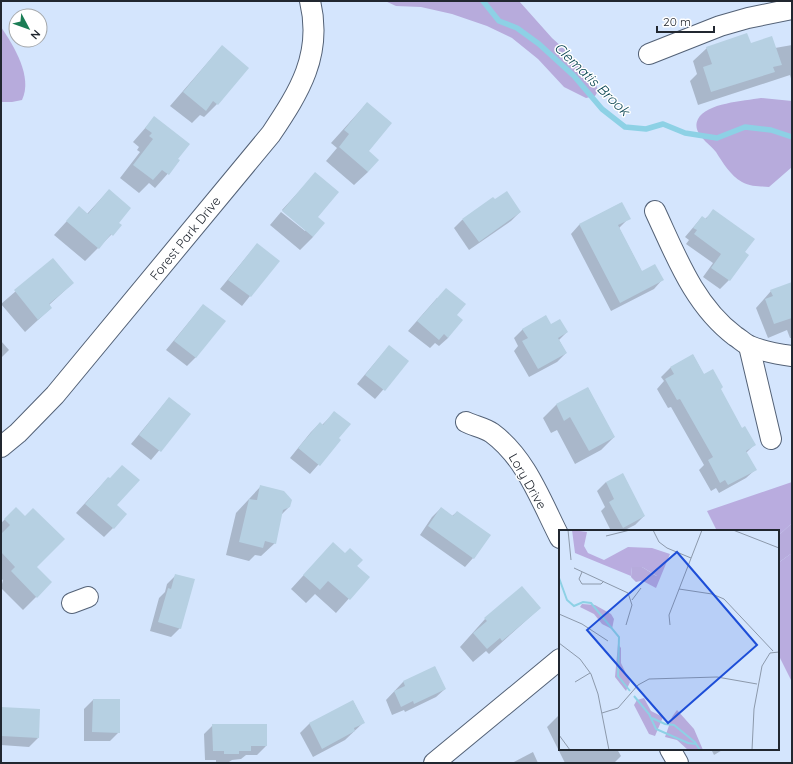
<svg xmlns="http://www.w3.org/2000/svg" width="793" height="764" viewBox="0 0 793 764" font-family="Quicksand,sans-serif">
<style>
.green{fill:#b7abdc}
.forest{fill:#b9acdf}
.shadow{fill:#0003}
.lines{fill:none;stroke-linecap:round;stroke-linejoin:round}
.stream{stroke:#8dd1e5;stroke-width:5.5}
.building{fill:#b6d0e2}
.minor-casing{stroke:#536176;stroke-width:22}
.minor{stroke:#fff;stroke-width:20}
.labels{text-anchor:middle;stroke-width:3;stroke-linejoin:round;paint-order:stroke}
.street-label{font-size:13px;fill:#212730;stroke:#fff}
.water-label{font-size:14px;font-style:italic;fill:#003f4d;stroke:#fff}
.inset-river{fill:none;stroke:#8dd1e5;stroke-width:2}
.inset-road{fill:none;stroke:#8c99ab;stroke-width:1}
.view{fill:#1d4ed8;fill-opacity:0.15;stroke:#1d4ed8;stroke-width:2}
.inset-edge{fill:none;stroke:#212730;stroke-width:2}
</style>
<rect width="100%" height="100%" fill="#d4e5fd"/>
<g class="green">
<polygon points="385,1 519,1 552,38 586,69 595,80 598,91 595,96 586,98 564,87 538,59 512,38 487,26 452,14 421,7 396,6"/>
<path d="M1,27C14,46 33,77 22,100L12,102H1Z"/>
<path d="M761,98L792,101V167L769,187C761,186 750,187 742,182C730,175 723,163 716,152C709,143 691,133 698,119C706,103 744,101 761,98Z"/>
<polygon points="792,523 792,553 778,563 778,536"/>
</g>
<g class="forest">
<polygon points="792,482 792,523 778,536 778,531 717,531 707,511"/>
<polygon points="792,553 792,682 778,654 778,563"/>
</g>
<g class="shadow">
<polygon points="750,44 775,48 792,45 792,82 790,75 698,105 690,81 697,74 693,61 707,48"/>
<polygon points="222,46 217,104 204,117 200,115 192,123 170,106"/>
<polygon points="367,103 368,172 354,185 326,161 337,148 331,143"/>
<polygon points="154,118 179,161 155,188 149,183 139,193 120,178 140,152 137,150 139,147 133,142"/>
<polygon points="315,174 316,217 313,237 300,250 270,225 281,212 305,231 306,230 282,210"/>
<polygon points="109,190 118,223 121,225 85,261 54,235 79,208 87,214"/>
<polygon points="621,203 629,218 619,228 642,272 662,280 654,289 611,311 571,234 579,225"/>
<polygon points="714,211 747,255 729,280 720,289 703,277 713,263 686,244 689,240 685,237 702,217 705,219"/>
<polygon points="520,212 511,221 469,250 454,228 462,220"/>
<polygon points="257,244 278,261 242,306 220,289"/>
<polygon points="53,259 73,283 49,305 51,308 25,332 1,304"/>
<polygon points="792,283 792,338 790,338 787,330 768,338 756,308 771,291"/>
<polygon points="437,298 456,315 448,338 439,346 435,343 430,348 408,331"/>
<polygon points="203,305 196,357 187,366 166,350"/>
<polygon points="551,326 567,332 559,340 566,353 557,362 529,377 514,351 518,346 514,338 523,329"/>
<polygon points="1,341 9,350 1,358"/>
<polygon points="389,346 408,361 375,399 357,384"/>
<polygon points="693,355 704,375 720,390 742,429 754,445 746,453 755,470 746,478 719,493 716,488 711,491 699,470 704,465 671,407 668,408 657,389 664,381 661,377 670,368"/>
<polygon points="588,388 614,437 601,450 575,464 557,430 551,433 543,418 556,405"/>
<polygon points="169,398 190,414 151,460 131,444"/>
<polygon points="335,412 338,438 340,440 310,474 290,458 311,432 320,423 322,425"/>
<polygon points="108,478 113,528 104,537 76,513"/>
<polygon points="606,482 644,516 635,525 623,531 611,531 601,511 605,507 597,491"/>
<polygon points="261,486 289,507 281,515 275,543 261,556 255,555 249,561 226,555 236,513"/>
<polygon points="441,508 452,516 457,512 473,558 465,567 420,535 432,517"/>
<polygon points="16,509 36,567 51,582 23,610 1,588 3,580 1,579 1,523"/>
<polygon points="333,543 368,577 336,613 315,594 306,603 291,589"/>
<polygon points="176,575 180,628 171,637 150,631 159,598 165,592 167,584"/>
<polygon points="522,588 540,608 489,654 486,651 473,662 460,647 485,619"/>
<polygon points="435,667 445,689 436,697 405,712 404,710 392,715 386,700 403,682"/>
<polygon points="93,700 119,732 110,741 84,741 84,709"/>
<polygon points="353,701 364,722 345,740 313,757 300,733 309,724"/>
<polygon points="1,708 38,738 29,747 1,745"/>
<polygon points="560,714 560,749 617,749 621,756 614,763 565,763 547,727"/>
<polygon points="213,725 266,746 257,755 246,755 241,759 232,760 229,762 216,763 216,760 205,760 204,734"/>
<polygon points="711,749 724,749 714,755"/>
<polygon points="533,752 538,763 512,763"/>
</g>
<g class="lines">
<polyline class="stream" points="483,1 499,21 517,28 539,44 574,76 602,109 625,127 646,129 663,124 685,133 717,138 745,127 771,130 792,137"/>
</g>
<g class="building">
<polygon points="747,33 751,43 772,36 782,65 773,67 775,72 711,92 703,67 712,64 706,47"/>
<polygon points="222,45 249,68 218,105 213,101 206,111 183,92"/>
<polygon points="367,102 392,123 369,151 379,160 368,172 339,147 349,134 344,130"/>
<polygon points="154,116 190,144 178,159 180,160 169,175 162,170 153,180 133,165 153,139 149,136 152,133 145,128"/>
<polygon points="315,172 339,192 318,217 325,223 313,237 282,211"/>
<polygon points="109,189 131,208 119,223 122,225 113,236 111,234 99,249 66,221 79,206 88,214"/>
<polygon points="507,191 521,212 479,242 462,219 493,197 495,199"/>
<polygon points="622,202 631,219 618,225 642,271 655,264 664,280 620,303 579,224"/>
<polygon points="713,209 755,239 745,252 749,255 730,281 711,268 721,254 694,234 697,230 693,228 702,216 706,219"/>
<polygon points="257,243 280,261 251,297 228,280"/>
<polygon points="53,258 74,283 49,304 52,308 38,320 14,290"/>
<polygon points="792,282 792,318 774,324 765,299 773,296 770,290"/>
<polygon points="446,288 466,304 457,315 463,320 448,338 444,334 439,340 417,321"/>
<polygon points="203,304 226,321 196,358 174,341"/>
<polygon points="546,315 551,324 560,319 568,332 558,338 567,353 538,369 522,341 528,338 522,329"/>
<polygon points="389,345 409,361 385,391 365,375"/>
<polygon points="693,354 704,374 713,369 723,387 721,389 742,428 745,426 756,445 746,451 757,470 728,485 725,480 720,483 708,460 713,457 680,399 677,400 665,379 674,374 670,367"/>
<polygon points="588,387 615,437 589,451 570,417 564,421 556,404"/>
<polygon points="169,397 191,414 161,452 139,435"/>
<polygon points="334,411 351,424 339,438 341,440 320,466 298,448 320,422 323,425"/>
<polygon points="122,465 140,480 117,505 127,514 114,529 85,504 108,477 110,478"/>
<polygon points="623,473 645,516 623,528 609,502 614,499 606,482"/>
<polygon points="260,485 284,491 292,500 290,507 283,510 276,544 265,541 263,548 239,542 249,499 257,500"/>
<polygon points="16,507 25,516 33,508 65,539 37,567 52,582 37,598 11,571 15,567 1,552 1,534 10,525 4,519"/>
<polygon points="441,507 453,516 457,511 491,535 474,559 428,526"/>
<polygon points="333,542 345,553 350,548 363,560 357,566 370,577 350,600 328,581 320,590 303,575"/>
<polygon points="175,574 195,579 181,629 158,622 168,588 171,589"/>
<polygon points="522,586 541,608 502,641 500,638 487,649 473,633 487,621 484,618"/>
<polygon points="435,666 446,689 414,704 413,701 401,707 394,691 405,686 403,681"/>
<polygon points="93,699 120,699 120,733 92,732"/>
<polygon points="353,700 365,723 354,728 355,731 322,749 309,723"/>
<polygon points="1,707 40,709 39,738 1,736"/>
<polygon points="212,724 267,724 267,746 251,746 251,751 239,751 239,754 224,754 224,751 213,751"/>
</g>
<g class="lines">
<defs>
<g id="minor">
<polyline points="649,54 720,26 748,18 792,9"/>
<path d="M655,211C676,256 694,305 735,336C740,339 745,344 750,346C764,352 778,354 792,356"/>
<polyline points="749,346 771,439"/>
<path d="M466,422C474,426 485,428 492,433C526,458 541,501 560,538"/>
<path d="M1,447L18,433L55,395L271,134C299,92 323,55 310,1"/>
<polyline points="72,603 88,597"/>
<polyline points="670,749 678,763"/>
<polyline points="434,763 560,659"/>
</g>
</defs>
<use href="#minor" class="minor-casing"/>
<use href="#minor" class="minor"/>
</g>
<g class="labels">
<g class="street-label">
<text transform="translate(185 238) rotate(-51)" y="5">Forest Park Drive</text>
<text transform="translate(528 481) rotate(60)" y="5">Lory Drive</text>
</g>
<g class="water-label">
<text transform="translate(592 79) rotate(44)" y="5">Clematis Brook</text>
</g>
</g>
<g transform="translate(559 530)">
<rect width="220" height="220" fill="#d4e5fd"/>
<path d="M73,37H83L99,47L77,52L72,47ZM23,74L36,75L52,84L55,89L53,99L43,94L35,84L21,77ZM59,114L62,118V133L71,152L67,161L56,147ZM85,168L92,181L104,187L96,206L90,204L75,175L78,170ZM118,180L135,199L144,220H129L118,210L106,207L113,187Z" fill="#b7abdc"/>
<path d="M13,0L28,2L25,16L29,23L45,30L69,17L93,18L111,24L97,58L82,50L98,46L83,37H73L72,46L16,23Z" fill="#b9acdf"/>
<path class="inset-river" d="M0,48L8,70L15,76L24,72L32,73L60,107L59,146L71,161M75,166L90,184L97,199L129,213L137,214L141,220M93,188L106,194L115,195L137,213"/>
<path class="inset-road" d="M9,0L12,30M94,0L100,12L108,18L132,28M174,0L220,18M47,6L71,0M15,38L69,63L73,75L67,95M23,42L20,49L23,54H42L45,51M120,59L153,64L165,69L214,121M73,70L82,58M0,84L23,94L49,111M111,95L110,85L143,0M0,113L21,129L32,144L39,164L50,220M16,152L31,143M43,183L59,178L79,155L90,149L158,147L198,154M0,205L11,220M193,220L195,179L203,136L211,123L220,122"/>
<path class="view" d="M118,22L198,115L109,193L28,100Z"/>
<rect width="220" height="220" class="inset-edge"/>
</g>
<rect width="793" height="764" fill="none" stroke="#212730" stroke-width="4"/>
<g transform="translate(28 28) rotate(131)"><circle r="19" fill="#ffffff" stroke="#a6a9ac"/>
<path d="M0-3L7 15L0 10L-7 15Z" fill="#1b7d55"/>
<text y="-6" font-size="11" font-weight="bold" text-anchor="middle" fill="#212730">N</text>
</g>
<path d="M657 26v6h57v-6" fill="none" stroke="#212730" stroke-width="2"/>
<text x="663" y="26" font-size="12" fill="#212730" stroke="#ffffff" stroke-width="3" paint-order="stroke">20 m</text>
</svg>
